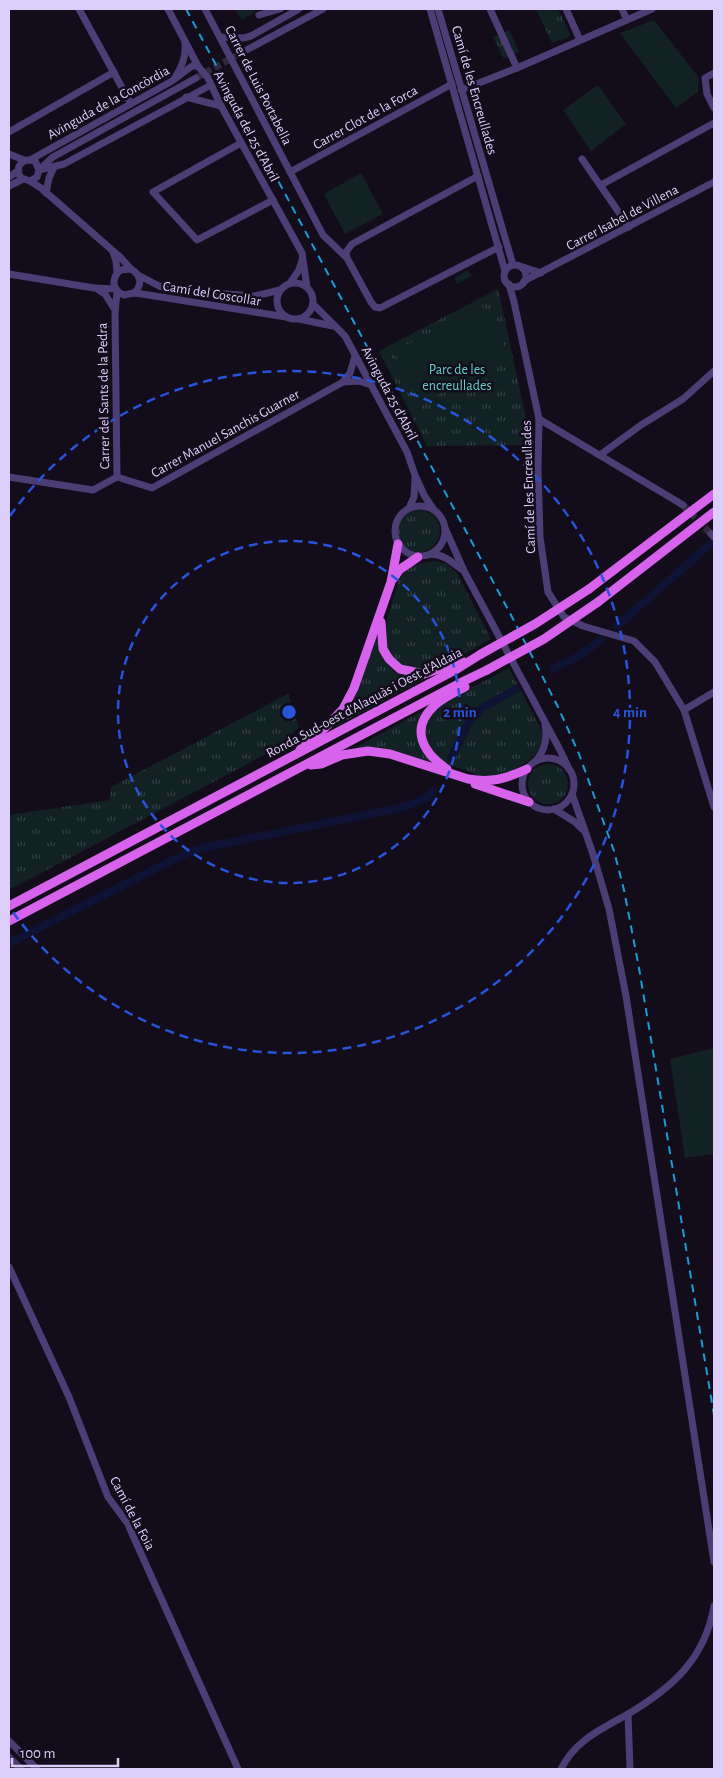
<svg xmlns="http://www.w3.org/2000/svg" width="723" height="1778" viewBox="0 0 723 1778" font-family="'Alegreya Sans',sans-serif">
<style>
.grass{fill:url(#grass-tufts)}
.pitch{fill:#112124}
.lines{fill:none;stroke-linecap:round;stroke-linejoin:round}
.canal{stroke:#0e1334;stroke-width:8}
.minor-tunnel{stroke:#312a3c;stroke-width:7;stroke-dasharray:7 3.5;stroke-linecap:butt}
.minor{stroke:#4c3e75;stroke-width:7}
.major{stroke:#d762ec;stroke-width:9}
.rail{stroke:#1a9cd9;stroke-width:2;stroke-dasharray:8 6;stroke-linecap:butt}
.major-bridge{stroke:#d762ec;stroke-width:9}
.ring{fill:none;stroke:#2754da;stroke-width:2.5;stroke-dasharray:9 6}
.labels{text-anchor:middle;stroke-width:5;stroke-linejoin:round;paint-order:stroke}
.street-label{font-size:14px;fill:#dccef9;stroke:#130d1b}
.park-label{font-size:14px;fill:#64cfcc;stroke:#130d1b}
.centre{fill:#2754da;stroke:#130d1b;stroke-width:2.5}
.ring-label{font-size:15px;text-anchor:middle;font-weight:bold;fill:#2754da;stroke:#130d1b;stroke-width:5;stroke-linejoin:round;paint-order:stroke}
</style>
<defs>
<pattern id="grass-tufts" width="24" height="20" patternUnits="userSpaceOnUse" patternTransform="scale(1.25)"><rect width="24" height="20" fill="#112124"/><path d="M3 7l-1-3M5 7V3M7 7l1-3M15 17l-1-3M17 17v-4M19 17l1-3" fill="none" stroke="#334045"/></pattern>
</defs>
<rect width="100%" height="100%" fill="#130d1b"/>
<g class="grass">
<polygon points="235,9 254,9 256,12 242,20"/>
<polygon points="536,9 558,9 571,36 552,43"/>
<polygon points="509,30 519,52 504,59 493,37"/>
<polygon points="498,289 532,445 427,446 379,351"/>
<circle cx="419" cy="531" r="21"/>
<path d="M434,561C445,562 450,565 457,573L491,639C465,653 417,688 392,656C380,641 386,623 391,606C395,594 398,576 408,568C415,563 427,563 434,561Z"/>
<path d="M375,635L377,636C378,664 401,682 428,677L333,728V726L345,711Z"/>
<path d="M509,668L542,731C544,744 539,752 529,760C517,769 502,778 487,777C480,777 472,773 465,770C457,767 444,764 437,758C425,745 422,727 433,713C444,699 492,678 509,668Z"/>
<polygon points="288,694 299,727 272,751 9,890 9,815 110,800 111,787"/>
<polygon points="426,709 419,743 424,753 432,764 351,750"/>
<circle cx="548" cy="784" r="20"/>
</g>
<g class="pitch">
<polygon points="654,20 699,78 698,92 676,108 620,33"/>
<polygon points="598,85 626,124 591,151 563,110"/>
<polygon points="361,173 383,214 345,234 324,194"/>
<polygon points="468,270 472,276 457,284 454,278"/>
<polygon points="482,305 509,356 422,403 394,352"/>
<polygon points="434,417 445,438 435,443 424,423"/>
<polygon points="714,1048 714,1154 685,1158 670,1059"/>
</g>
<g class="lines">
<g class="canal">
<polyline points="617,626 714,541"/>
<polyline points="554,668 579,656 601,640"/>
<polyline points="451,758 469,722 482,708 516,689"/>
<polyline points="9,943 185,854 203,848 238,841 404,807 429,797 433,790"/>
</g>
<g class="minor-tunnel">
<polyline points="196,78 239,54"/>
<polyline points="683,505 711,534"/>
</g>
<g class="minor">
<polyline points="79,9 131,104"/>
<polyline points="168,9 198,66 208,78 221,106 302,253 307,287"/>
<polyline points="205,9 323,235 347,258"/>
<polyline points="430,9 505,271"/>
<polyline points="438,9 513,265"/>
<polyline points="490,9 517,68"/>
<polyline points="566,9 580,40"/>
<polyline points="622,9 627,20"/>
<polyline points="259,15 280,9"/>
<polyline points="220,37 243,38 251,36 299,9"/>
<polyline points="239,54 323,9"/>
<polyline points="714,73 705,78 707,94 714,108"/>
<path d="M174,79C182,67 186,57 185,43"/>
<polyline points="461,90 517,68 652,9"/>
<polyline points="186,97 221,106"/>
<polyline points="9,132 114,72"/>
<polyline points="241,143 153,192 197,240 273,200"/>
<polyline points="9,154 24,160"/>
<polyline points="582,159 629,227"/>
<polyline points="30,160 172,81 192,66 198,66"/>
<polyline points="41,168 53,157 196,78"/>
<polyline points="39,170 64,164 211,85"/>
<polyline points="290,172 452,84"/>
<polyline points="478,176 352,244 346,252 347,258 371,302 375,307 380,308 499,247"/>
<polyline points="9,177 18,171"/>
<path d="M30,181L37,177L39,170L35,161C22,157 14,167 21,178L30,181L41,188L121,258L131,269"/>
<polyline points="601,185 714,123"/>
<polyline points="9,186 23,179"/>
<polyline points="46,193 49,178 54,167"/>
<polyline points="113,252 116,261 117,273"/>
<circle cx="515" cy="276" r="11"/>
<polyline points="520,266 541,273"/>
<polyline points="9,274 94,288 116,289"/>
<polyline points="138,275 159,286 181,291 255,296 280,290"/>
<polyline points="524,281 714,182"/>
<circle cx="295" cy="301" r="18"/>
<polyline points="290,283 299,270 302,260"/>
<polyline points="509,284 514,302 539,419 538,469 540,537 548,592 564,617 583,626 634,641 655,662 684,710 714,807"/>
<polyline points="96,288 105,294 115,310"/>
<polyline points="117,291 115,314 117,477"/>
<path d="M134,293C143,285 141,275 131,269L120,270C111,279 112,290 124,295L134,293L142,294L286,317"/>
<polyline points="313,304 345,336 407,452 415,475 424,495 434,510"/>
<polyline points="299,319 333,326"/>
<polyline points="343,382 350,373 355,356"/>
<polyline points="539,419 683,505"/>
<polyline points="600,455 641,425 683,399 714,371"/>
<polyline points="9,477 93,490 117,477"/>
<polyline points="117,477 152,488 343,382 359,381 371,385"/>
<circle cx="420" cy="531" r="25"/>
<polyline points="409,508 414,497 415,478"/>
<polyline points="445,528 464,571 560,750 569,769"/>
<polyline points="711,534 714,537"/>
<path d="M431,554C444,555 451,561 461,569"/>
<polyline points="684,710 714,692"/>
<circle cx="548" cy="784" r="26"/>
<path d="M536,761C545,750 548,739 545,725"/>
<polyline points="572,794 593,854 609,909 626,996 714,1562"/>
<polyline points="554,809 575,822 582,829"/>
<polyline points="9,1267 69,1397 108,1497 128,1524 134,1538 238,1769"/>
<polyline points="628,1714 630,1769"/>
<polyline points="9,1741 37,1769"/>
<polyline points="9,1757 21,1769"/>
<path d="M561,1769C575,1740 602,1729 628,1714C672,1688 705,1659 714,1606"/>
</g>
<g class="major">
<polyline points="394,578 399,570 418,557"/>
<polyline points="589,589 714,494"/>
<polyline points="598,602 714,512"/>
<polyline points="381,622 383,649 389,659 400,669 424,674 462,661"/>
<polyline points="300,750 304,744 323,730 343,709 354,688 391,582 398,544"/>
<path d="M311,765L321,764L342,755L368,751L390,754L468,779C492,783 505,779 527,769"/>
<path d="M447,769C423,753 409,729 435,705C444,697 455,692 465,687"/>
<polyline points="475,784 529,802"/>
<polyline points="9,906 457,669 481,654"/>
<polyline points="9,921 464,681 487,670"/>
</g>
<polyline class="rail" points="186,9 512,617 558,707 579,754 614,851 624,890 639,968 714,1415"/>
<g class="major-bridge">
<polyline points="481,654 535,624 589,589"/>
<polyline points="487,670 544,639 598,602"/>
</g>
</g>
<g class="ring">
<circle cx="289" cy="712" r="171"/>
<path d="M10 516A341 341 0 1 1 10 908"/>
</g>
<g class="labels">
<g class="street-label">
<text transform="translate(259 85) rotate(63)" y="5">Carrer de Luis Portabella</text>
<text transform="translate(475 90) rotate(74)" y="5">Camí de les Encreullades</text>
<text transform="translate(108 102) rotate(-29)" y="5">Avinguda de la Concòrdia</text>
<text transform="translate(365 117) rotate(-29)" y="5">Carrer Clot de la Forca</text>
<text transform="translate(247 126) rotate(62)" y="5">Avinguda del 25 d'Abril</text>
<text transform="translate(622 217) rotate(-28)" y="5">Carrer Isabel de Villena</text>
<text transform="translate(212 293) rotate(9)" y="5">Camí del Coscollar</text>
<text transform="translate(390 393) rotate(62)" y="5">Avinguda 25 d'Abril</text>
<text transform="translate(103 396) rotate(-91)" y="5">Carrer del Sants de la Pedra</text>
<text transform="translate(225 433) rotate(-29)" y="5">Carrer Manuel Sanchis Guarner</text>
<text transform="translate(528 487) rotate(-92)" y="5">Camí de les Encreullades</text>
<text transform="translate(364 702) rotate(-28)" y="5">Ronda Sud-oest d'Alaquàs i Oest d'Aldaia</text>
<text transform="translate(133 1513) rotate(62)" y="5">Camí de la Foia</text>
</g>
<g class="park-label">
<text x="457" y="374">Parc de les<tspan x="457" dy="16">encreullades</tspan></text>
</g>
</g>
<circle cx="289" cy="712" r="8" class="centre"/>
<g class="ring-label">
<text x="460" y="717">2 min</text>
<text x="630" y="717">4 min</text>
</g>
<rect width="723" height="1778" fill="none" stroke="#dccef9" stroke-width="20"/>
<path d="M12 1758v8h106v-8" fill="none" stroke="#dccef9" stroke-width="2.5"/>
<text x="20" y="1758" font-size="15" fill="#dccef9" stroke="#130d1b" stroke-width="4" paint-order="stroke">100 m</text>
</svg>
